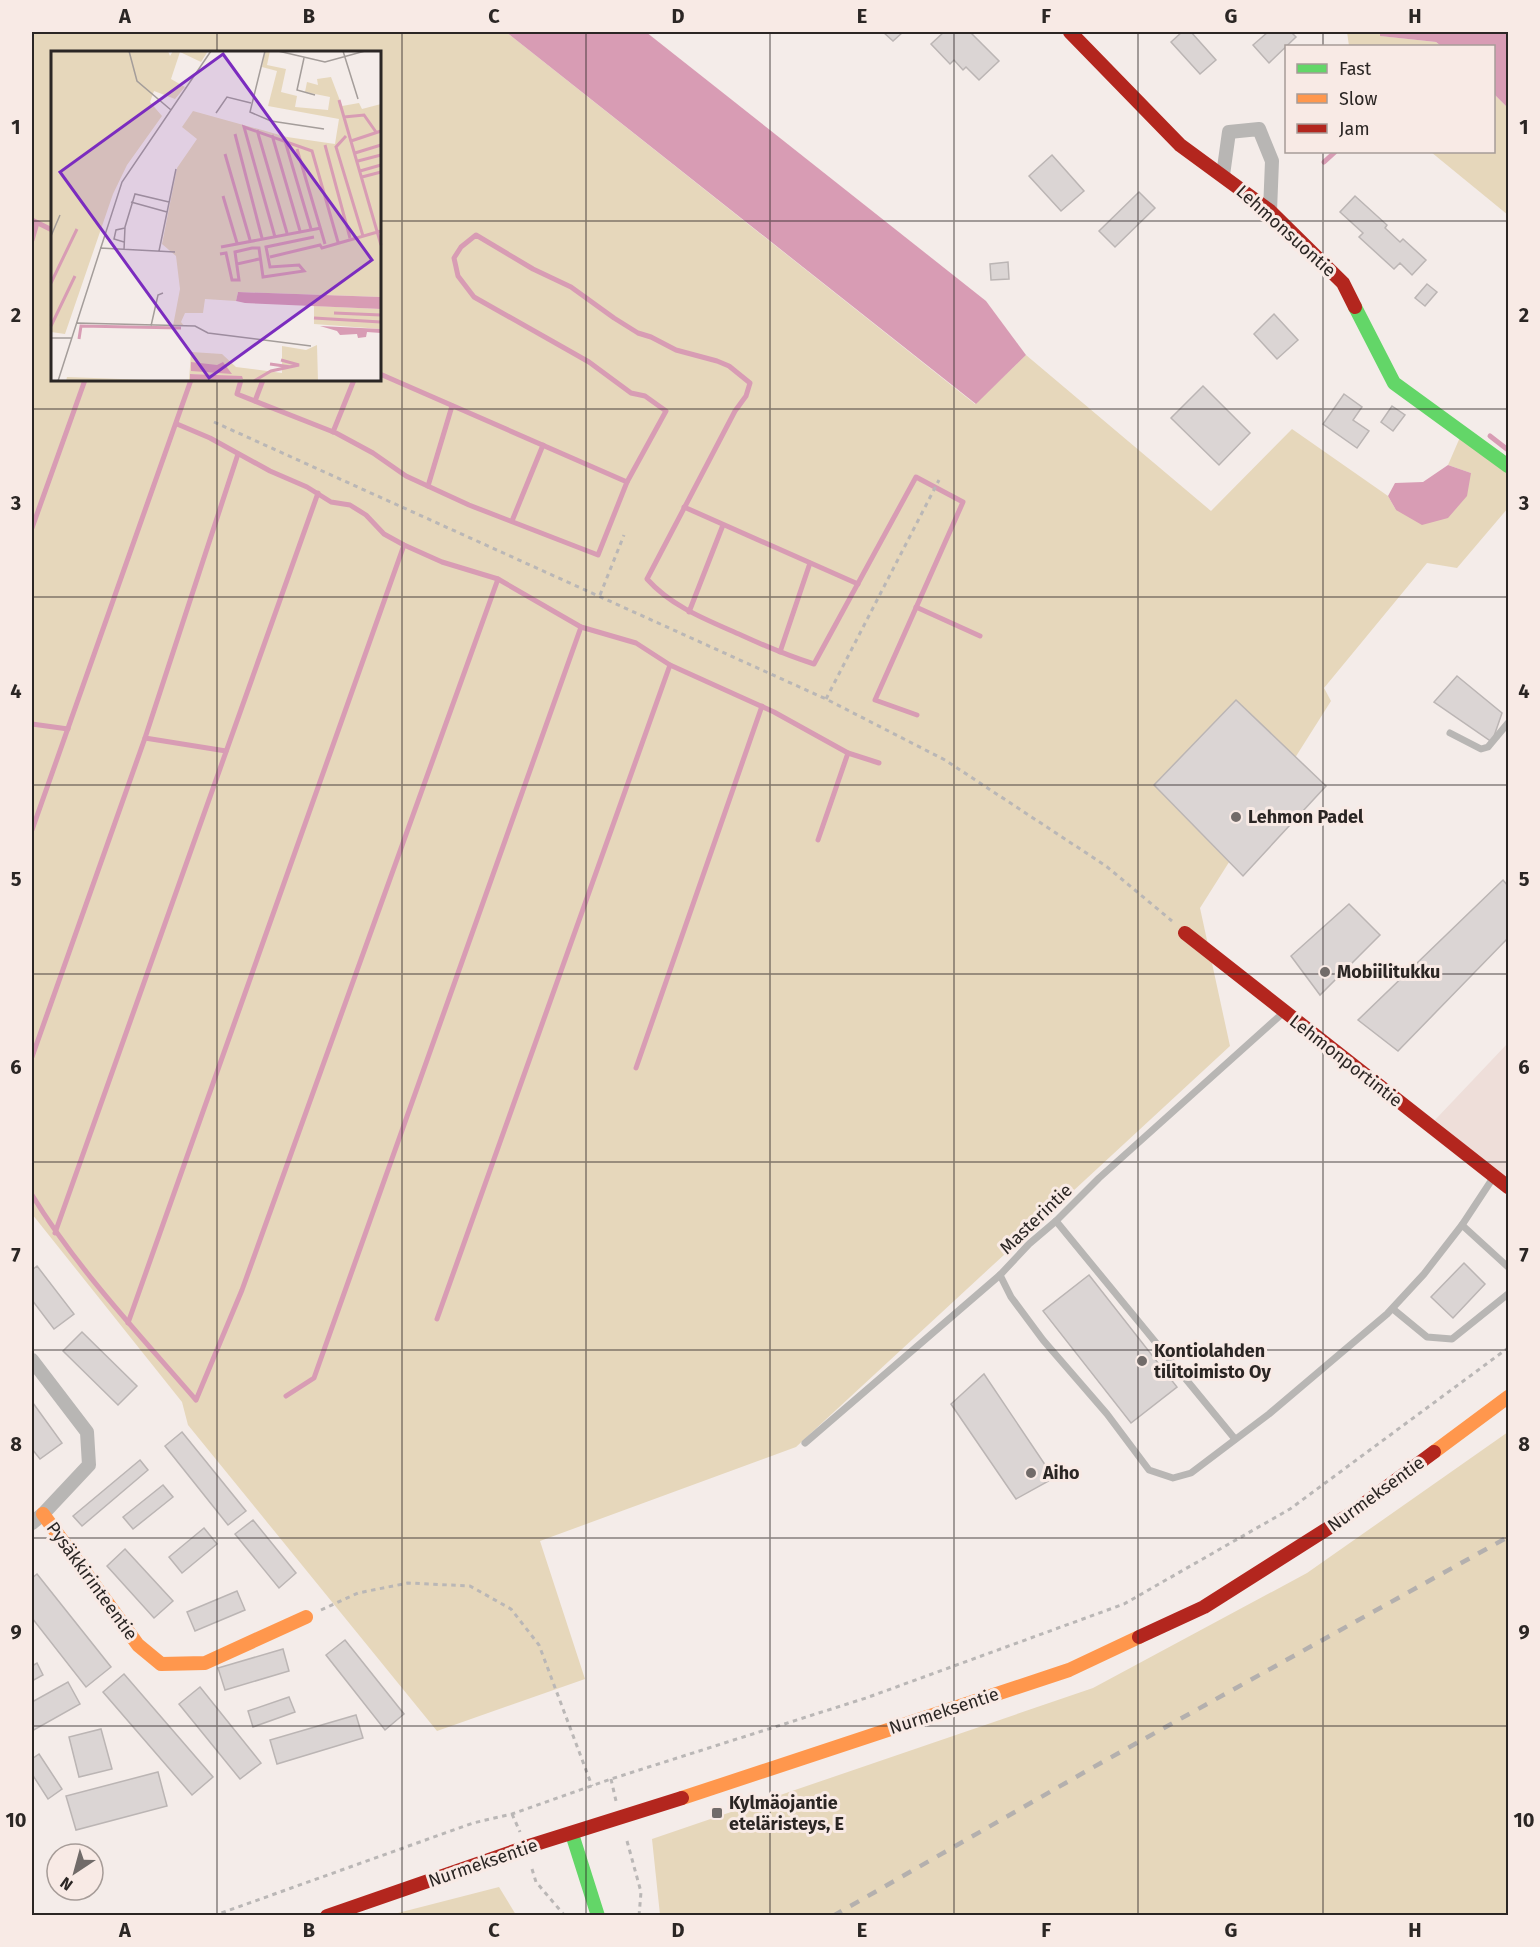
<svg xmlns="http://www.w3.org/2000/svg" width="1540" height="1947" viewBox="0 0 1540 1947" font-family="'Fira Sans',sans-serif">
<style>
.built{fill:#eeded9}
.green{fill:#e6d7bb;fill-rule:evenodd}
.water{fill:#d89cb4}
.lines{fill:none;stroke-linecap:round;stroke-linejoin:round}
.stream{stroke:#d89cb4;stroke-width:5}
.building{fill:#dbd5d4;stroke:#bbb5b4;stroke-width:1.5}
.path{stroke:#bab7b6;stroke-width:3;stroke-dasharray:4.5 4.5;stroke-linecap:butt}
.lane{stroke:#b8b6b4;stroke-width:7}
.street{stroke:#b8b6b4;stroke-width:14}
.fast{stroke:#63d668;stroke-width:14}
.slow{stroke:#ff974d;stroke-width:14}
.jam{stroke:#b3261e;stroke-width:14}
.rail{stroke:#b4b0ae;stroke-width:4.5;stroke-dasharray:10 10;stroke-linecap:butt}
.grid{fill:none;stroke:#2b2624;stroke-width:1.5;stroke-opacity:0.55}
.poi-dot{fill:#716b69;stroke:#f8eae5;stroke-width:2}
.labels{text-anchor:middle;stroke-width:6;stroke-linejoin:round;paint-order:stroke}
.street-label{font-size:18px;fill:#2b2624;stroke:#f8eae5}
.poi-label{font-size:18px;font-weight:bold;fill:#2b2624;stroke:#f8eae5;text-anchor:start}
.inset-river{fill:none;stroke:#d89cb4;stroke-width:3}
.inset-road{fill:none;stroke:#a49d9a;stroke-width:1.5}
.view{fill:#7b2cbf;fill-opacity:0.15;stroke:#7b2cbf;stroke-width:3}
.inset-edge{fill:none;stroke:#2b2624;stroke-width:3}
.neatline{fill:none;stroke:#2b2624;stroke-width:2}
.grid-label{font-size:20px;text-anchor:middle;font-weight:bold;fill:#2b2624}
</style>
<rect width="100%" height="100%" fill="#f4ece9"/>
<polygon class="built" points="1508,1043 1508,1180 1435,1120"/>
<g class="green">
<path d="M32,32H506L975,404L1026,355L1211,511L1292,429L1388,496L1396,510L1471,473L1448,465L1461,435L1508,469V508L1457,568L1427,563L1324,688L1331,701L1200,908L1230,1046L796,1447L540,1541L585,1679L437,1731L188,1425L182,1402L32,1214ZM52,52H380V380H52Z"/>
<polygon points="1347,32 1380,32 1381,36 1436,42 1441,46 1349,46"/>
<polygon points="1494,94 1508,108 1508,215 1431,152 1494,152"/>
<polygon points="1508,1432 1508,1915 660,1915 652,1839 1093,1688 1307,1573"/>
<polygon points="499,1887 516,1915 390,1915"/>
</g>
<g class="water">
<polygon points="506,32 646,32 986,301 1026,355 976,404"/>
<polygon points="1380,32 1508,32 1508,108 1494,94 1494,46 1441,46 1436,42 1380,36"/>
<polygon points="1448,465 1471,473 1467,496 1448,518 1422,525 1396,510 1388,496 1395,483 1423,482"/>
</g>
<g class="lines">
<g class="stream">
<polyline points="1324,162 1335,152"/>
<polyline points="32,220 52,230"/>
<polyline points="32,240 37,223"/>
<polyline points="380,374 627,482"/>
<path d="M241,380L237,394L336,433L373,453L406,476L469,505L598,555L627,482L666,411L645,396L631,393L589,362L474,297L458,276L454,258L461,247L476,235L533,269L571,287L614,318L638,333L651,337L676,350L717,361L729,366L750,383L746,396L735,411L647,579C672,607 707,620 741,635C765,646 789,656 814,664L916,477L963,502L875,700L917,715"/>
<polyline points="255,401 263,380"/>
<polyline points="177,424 210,438 270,471 307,487 331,502 350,505 366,515 384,534 404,545 442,562 498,579 581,627 636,643 670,665 774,712 848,753 879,763"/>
<polyline points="333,432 354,380"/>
<polyline points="1490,436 1508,450"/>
<polyline points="428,486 452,406"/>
<polyline points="684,507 858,584"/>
<polyline points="512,521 543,445"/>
<polyline points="32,528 85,380"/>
<polyline points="916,607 980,636"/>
<polyline points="689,612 723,525"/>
<polyline points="780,652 810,563"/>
<polyline points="32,724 68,729"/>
<polyline points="145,738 226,751"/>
<polyline points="32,830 191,380"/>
<polyline points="818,840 848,753"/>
<polyline points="32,1057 145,738 238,454"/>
<polyline points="636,1068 762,706"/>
<path d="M32,1195C78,1270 139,1334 196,1400L242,1290L498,579"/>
<polyline points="55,1233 318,493"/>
<polyline points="437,1319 670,665"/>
<polyline points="128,1323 404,545"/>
<polyline points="286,1396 314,1378 581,627"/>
</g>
</g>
<g class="building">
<polygon points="883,32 903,32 893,41"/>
<polygon points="944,32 970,32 999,61 979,80 966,67 963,70 954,60 950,64 931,44"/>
<polygon points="1182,32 1191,32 1216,60 1200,74 1171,42"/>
<polygon points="1268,32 1291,32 1296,37 1269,63 1253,45"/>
<polygon points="1052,155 1084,191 1061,211 1029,176"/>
<polygon points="1139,192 1155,208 1115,247 1099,231"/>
<polygon points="1355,196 1387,225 1385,228 1400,242 1403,239 1426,260 1412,275 1400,263 1394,269 1359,237 1363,233 1340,212"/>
<polygon points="1008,262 1009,279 991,280 990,264"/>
<polygon points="1427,284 1437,292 1425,306 1415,298"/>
<polygon points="1274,314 1298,340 1277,359 1254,334"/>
<polygon points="1203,386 1250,433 1219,465 1171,418"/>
<polygon points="1344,394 1362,407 1353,420 1369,431 1357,448 1323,424"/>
<polygon points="1392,406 1405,415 1393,431 1381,422"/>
<polygon points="1457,676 1502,713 1492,742 1434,702"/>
<polygon points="1236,700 1326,786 1243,876 1154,785"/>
<polygon points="1503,880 1508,886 1508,938 1398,1051 1358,1020"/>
<polygon points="1349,904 1380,935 1320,995 1291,956"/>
<polygon points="1464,1263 1485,1284 1453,1318 1431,1297"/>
<polygon points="37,1266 74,1314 54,1329 32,1300 32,1270"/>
<polygon points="1089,1275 1177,1387 1131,1423 1043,1311"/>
<polygon points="82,1332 137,1386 118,1405 63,1351"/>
<polygon points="984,1374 1054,1478 1016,1499 951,1404"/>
<polygon points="33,1403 62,1443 40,1459 32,1449"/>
<polygon points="182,1432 246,1511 228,1525 165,1446"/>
<polygon points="140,1460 148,1470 82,1526 73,1516"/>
<polygon points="163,1485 173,1497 133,1529 123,1517"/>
<polygon points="253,1520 296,1573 279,1588 235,1534"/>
<polygon points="204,1528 217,1544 182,1573 169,1557"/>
<polygon points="125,1549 173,1601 154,1618 107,1566"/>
<polygon points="37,1574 111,1667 86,1687 32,1618 32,1578"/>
<polygon points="237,1591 245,1610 195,1631 187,1612"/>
<polygon points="345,1640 404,1714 385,1730 326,1655"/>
<polygon points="283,1649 289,1671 225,1690 218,1668"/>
<polygon points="37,1663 43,1675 32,1681 32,1666"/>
<polygon points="124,1674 213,1777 192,1795 103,1692"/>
<polygon points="68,1682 80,1704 32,1731 32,1702"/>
<polygon points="200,1687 261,1763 240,1779 179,1704"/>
<polygon points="289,1697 295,1712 253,1727 248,1711"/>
<polygon points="356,1715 363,1738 277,1764 270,1740"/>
<polygon points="101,1729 112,1769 79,1777 69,1737"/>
<polygon points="39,1754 62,1789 48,1799 32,1774 32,1759"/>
<polygon points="158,1772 167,1806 76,1830 66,1796"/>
</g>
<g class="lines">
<g class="path">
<polyline points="214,422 826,699 945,760 1106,866 1172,921"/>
<polyline points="600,595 624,535"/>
<polyline points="826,699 939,480"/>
<polyline points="321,1610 358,1593 408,1583 470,1586 511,1609 539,1645 592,1786"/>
<polyline points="611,1779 616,1801"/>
<polyline points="512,1814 520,1832"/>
<polyline points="627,1841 641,1892 639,1916"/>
<polyline points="532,1869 536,1882 565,1916"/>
<polyline points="213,1916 473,1823 512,1814 611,1779 866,1698 1124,1604 1290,1509 1508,1348"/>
</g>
<g class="lane">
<polyline points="1450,733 1481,749 1488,747 1508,723"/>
<polyline points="1056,1221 1235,1439"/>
<polyline points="1462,1225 1508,1267"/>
<polyline points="1000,1275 1011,1297 1043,1340 1107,1414 1149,1470 1173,1478 1191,1473 1269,1414 1387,1314 1424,1274 1462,1225 1493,1178"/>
<polyline points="1393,1309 1427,1337 1452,1339 1508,1294"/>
<polyline points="805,1443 1000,1275 1029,1244 1056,1221 1099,1178 1284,1012"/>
</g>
<g class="street">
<polyline points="1223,175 1229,132 1259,129 1272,161 1270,211"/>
<polyline points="32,1360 87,1432 89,1465 43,1514 32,1523"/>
</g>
<g class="fast">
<polyline points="1355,307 1394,383 1508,466"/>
<polyline points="572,1834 598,1916"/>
</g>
<g class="slow">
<polyline points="1434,1452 1508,1397"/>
<polyline points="43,1514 138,1645 161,1664 205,1663 306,1617"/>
<polyline points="682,1798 1069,1670 1139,1637"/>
</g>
<g class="jam">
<polyline points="1070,32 1180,145 1270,211 1343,283 1355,307"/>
<polyline points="1185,933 1508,1187"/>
<polyline points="1139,1637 1204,1607 1349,1515 1434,1452"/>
<polyline points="327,1916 526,1847 682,1798"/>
</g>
<polyline class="rail" points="833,1916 1090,1769 1508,1537"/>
</g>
<path class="grid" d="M217,32V52M402,32V1916M586,32V1916M770,32V1916M954,32V1916M1138,32V1916M1323,32V46M1323,152V1916M32,221H52M380,221H1508M217,380V1916M32,409H1508M32,597H1508M32,785H1508M32,974H1508M32,1162H1508M32,1350H1508M32,1538H1508M32,1726H1508"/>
<g class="poi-dot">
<circle cx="1236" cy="817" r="6"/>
<circle cx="1325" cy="972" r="6"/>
<circle cx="1142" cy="1361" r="6"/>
<circle cx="1031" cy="1473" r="6"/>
<rect x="711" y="1807" width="12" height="12" rx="3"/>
</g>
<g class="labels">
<g class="street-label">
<text transform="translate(1286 231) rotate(42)" y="6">Lehmonsuontie</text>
<text transform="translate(1346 1061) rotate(38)" y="6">Lehmonportintie</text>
<text transform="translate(1036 1219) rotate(-44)" y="6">Masterintie</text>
<text transform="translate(1376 1494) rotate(-36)" y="6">Nurmeksentie</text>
<text transform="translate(92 1581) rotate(54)" y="6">Pysäkkirinteentie</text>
<text transform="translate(944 1711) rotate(-18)" y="6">Nurmeksentie</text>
<text transform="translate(483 1863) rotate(-19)" y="6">Nurmeksentie</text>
</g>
<g class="poi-label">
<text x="1248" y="823">Lehmon Padel</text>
<text x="1337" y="978">Mobiilitukku</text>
<text x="1154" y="1357">Kontiolahden<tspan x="1154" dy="21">tilitoimisto Oy</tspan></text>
<text x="1043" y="1479">Aiho</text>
<text x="729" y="1809">Kylmäojantie<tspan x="729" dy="21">eteläristeys, E</tspan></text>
</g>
</g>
<g transform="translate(51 51)">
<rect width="330" height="330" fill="#f4ece9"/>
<path d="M0,0H117L119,5L122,0H157L150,11L129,1L120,28L134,36L124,48L103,40L99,51L111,65L76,114L62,143L14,283L0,281ZM214,0H219L216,14L235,18L230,41L246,45L244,56L277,59L279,46L254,41L256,31L267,34L266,28L280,26L291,55L308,52L311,58L330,53V246L187,241L185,250L154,248L152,262H134L130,271L133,275H122L129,238L125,205L111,193L126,117L146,88L131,76L142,60L236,86L284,93L288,68L217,55L226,20L211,16ZM263,255L330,258V278L263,273ZM266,294L267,330H189L192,328L187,326L140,323L139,329L163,330H138L140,301L171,303L185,316L231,322V295L255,299ZM16,326L123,330H15Z" fill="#e6d7bb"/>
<path d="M187,241L330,246V258L194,252L185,250ZM269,275L330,278V282L316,281L315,286L307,287L306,283L289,284L286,280ZM140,311L166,314L172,311L181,323L140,320ZM139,323L191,325L192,328L139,329Z" fill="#d89cb4"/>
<path class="inset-river" d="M288,49L330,194M293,66L313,64L325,81M206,79L236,182M184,83L211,187M221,84L249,180M295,85L285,96L312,185M234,90L260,178M300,90L330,80M274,94L299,187M246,98L274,193M304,102L330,94M174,103L199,189M307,110L330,104M309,120L330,114M311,126L330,121M172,145L186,192M224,186L193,76L261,100L287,191M170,196L270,177M169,203L175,202L181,229H188L184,201L201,197H208L212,226L253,220L248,214L219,216L215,196L263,186M219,206L269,194L271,197L330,180M186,213L208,208M0,232L26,178M283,262L330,264M263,267L330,271M0,275L24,225M28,288L30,275L130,277M219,313L240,316M203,330L220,320L248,314L230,309"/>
<path class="inset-road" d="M78,0L86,30L120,59M214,0L199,61L220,70L273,78M227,0L274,11L314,0M292,0L307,48M253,7L246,39L264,44M165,62L176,46L200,52M80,151L116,161M0,185L9,164M73,191L63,188L65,179L74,177M49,197L124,201M73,199L74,176L84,143L118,151M108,200L125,118M25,272L144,275L157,282L260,295M100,275L107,244L112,242M0,287H21M7,330L71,131L160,0"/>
<path class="view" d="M172,3L321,209L158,327L9,121Z"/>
<rect width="330" height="330" class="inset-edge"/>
</g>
<rect width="1540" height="1947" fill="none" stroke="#f8eae5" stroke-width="66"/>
<rect x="1285" y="45" width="210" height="108" fill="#f8eae5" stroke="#a69c98" stroke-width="1.5"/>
<rect x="1297" y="64" width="30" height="9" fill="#63d668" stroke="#a69c98" stroke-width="1.5"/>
<text x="1339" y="75" font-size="18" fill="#2b2624">Fast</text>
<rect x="1297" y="94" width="30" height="9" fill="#ff974d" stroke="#a69c98" stroke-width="1.5"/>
<text x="1339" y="105" font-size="18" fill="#2b2624">Slow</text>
<rect x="1297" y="124" width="30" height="9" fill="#b3261e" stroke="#a69c98" stroke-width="1.5"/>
<text x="1339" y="135" font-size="18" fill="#2b2624">Jam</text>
<g transform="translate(75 1872) rotate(216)"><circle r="28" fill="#f8eae5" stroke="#a69c98" stroke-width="1.5"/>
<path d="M0-4.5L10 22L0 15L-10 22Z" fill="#716b69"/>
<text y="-9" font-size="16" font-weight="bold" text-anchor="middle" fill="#2b2624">N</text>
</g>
<rect x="33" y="33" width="1474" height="1881" class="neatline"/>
<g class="grid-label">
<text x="125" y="23">A</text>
<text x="309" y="23">B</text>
<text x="494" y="23">C</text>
<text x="678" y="23">D</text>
<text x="862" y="23">E</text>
<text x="1046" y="23">F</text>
<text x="1231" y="23">G</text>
<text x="1415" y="23">H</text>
<text x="16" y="134">1</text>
<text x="1524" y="134">1</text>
<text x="16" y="322">2</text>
<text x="1524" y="322">2</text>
<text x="16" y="510">3</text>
<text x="1524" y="510">3</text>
<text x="16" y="698">4</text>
<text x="1524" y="698">4</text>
<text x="16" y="886">5</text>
<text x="1524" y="886">5</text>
<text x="16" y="1074">6</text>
<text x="1524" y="1074">6</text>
<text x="16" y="1262">7</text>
<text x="1524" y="1262">7</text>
<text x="16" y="1451">8</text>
<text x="1524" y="1451">8</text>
<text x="16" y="1639">9</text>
<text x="1524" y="1639">9</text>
<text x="16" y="1827">10</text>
<text x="1524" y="1827">10</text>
<text x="125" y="1937">A</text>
<text x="309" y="1937">B</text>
<text x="494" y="1937">C</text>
<text x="678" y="1937">D</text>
<text x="862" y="1937">E</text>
<text x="1046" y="1937">F</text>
<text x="1231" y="1937">G</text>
<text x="1415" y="1937">H</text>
</g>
</svg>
